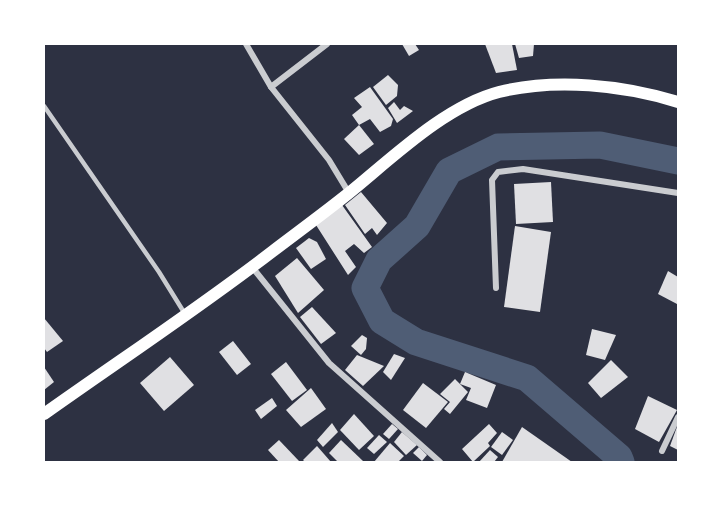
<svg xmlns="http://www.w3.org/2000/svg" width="722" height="506" viewBox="0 0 722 506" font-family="Barlow,sans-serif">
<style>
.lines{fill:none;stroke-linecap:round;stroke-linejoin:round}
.river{stroke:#4f5d75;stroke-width:27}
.building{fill:#e0e0e3}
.service{stroke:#caccd0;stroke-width:4.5}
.minor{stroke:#caccd0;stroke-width:6}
.secondary{stroke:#fff;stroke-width:12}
</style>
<rect width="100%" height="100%" fill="#2d3142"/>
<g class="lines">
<polyline class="river" points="621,462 619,457 527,378 416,342 382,321 365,288 379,260 417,226 449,171 498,147 600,145 678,161"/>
</g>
<g class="building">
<polygon points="402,44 415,44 419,50 409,56"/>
<polygon points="485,44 512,44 517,70 496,73"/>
<polygon points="515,44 534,44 533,56 519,58"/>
<polygon points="388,75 398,85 397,96 386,105 373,87"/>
<polygon points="370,87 393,119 391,126 380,132 370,119 359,125 352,115 362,107 354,98"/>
<polygon points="394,102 400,110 404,106 413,111 397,123 388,108"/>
<polygon points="359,125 374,144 359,155 344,139"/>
<polygon points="551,182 553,222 516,224 514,184"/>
<polygon points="361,192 387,223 377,235 372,228 365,234 345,205"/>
<polygon points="342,205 372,247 364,253 354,244 345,251 356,267 348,275 316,225"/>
<polygon points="515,226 551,232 540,312 504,307"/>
<polygon points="309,238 317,242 326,259 311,269 296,248"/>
<polygon points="297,258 324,290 298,313 275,276"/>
<polygon points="668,271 678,277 677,304 658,294"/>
<polygon points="312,307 336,333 321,344 300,317"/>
<polygon points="44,318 63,341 47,352 44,348"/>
<polygon points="592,329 616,335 605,360 586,355"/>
<polygon points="362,335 367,338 366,349 361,355 351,346"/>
<polygon points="233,341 251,364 237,375 219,352"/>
<polygon points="394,354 405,358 391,380 383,372"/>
<polygon points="357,355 384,366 363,386 345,370"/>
<polygon points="170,357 194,385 164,411 140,383"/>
<polygon points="611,360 628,377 601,398 588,383"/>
<polygon points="286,362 307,390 292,401 271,374"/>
<polygon points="44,367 54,382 44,390"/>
<polygon points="465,372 496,385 487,408 466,400 471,388 460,384"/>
<polygon points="455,379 468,392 450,414 444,409 450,402 440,394"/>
<polygon points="423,383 448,402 426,428 403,410"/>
<polygon points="311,388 326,409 301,427 286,410"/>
<polygon points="648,396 677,410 659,442 635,429"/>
<polygon points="272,398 277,406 261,419 255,410"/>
<polygon points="354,414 374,436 359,450 340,430"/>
<polygon points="332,423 338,432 323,447 317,440"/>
<polygon points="392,424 398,429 389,439 383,434"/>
<polygon points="489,424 497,433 488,443 490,446 473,462 462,449"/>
<polygon points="678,424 678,450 670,446"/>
<polygon points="522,427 572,462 502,462"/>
<polygon points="402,432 417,445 406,455 394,442"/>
<polygon points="502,432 513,440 502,455 491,447"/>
<polygon points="379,435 387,442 374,454 367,448"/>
<polygon points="279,440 299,461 279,462 268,450"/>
<polygon points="341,440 363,461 361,462 338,462 329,453"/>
<polygon points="390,443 404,456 398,462 374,462"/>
<polygon points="317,446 331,462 305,462 303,460"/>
<polygon points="419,447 427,455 422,461 413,453"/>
<polygon points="490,450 498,457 494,462 479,462"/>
</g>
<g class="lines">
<polyline class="service" points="44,106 159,272 185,314"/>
<g class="minor">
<polyline points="246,44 271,87 329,160 349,193"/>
<polyline points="271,87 327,44"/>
<polyline points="252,267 329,363 440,462"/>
<polyline points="496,288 492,180 498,172 523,169 678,193"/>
<polyline points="662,451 678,417"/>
</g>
<path class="secondary" d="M44,414C120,360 199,308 273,251C298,232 324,213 349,193C391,159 445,106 499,92C556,78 623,85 678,102"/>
</g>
<rect width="722" height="506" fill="none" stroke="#ffffff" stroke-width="90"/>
</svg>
